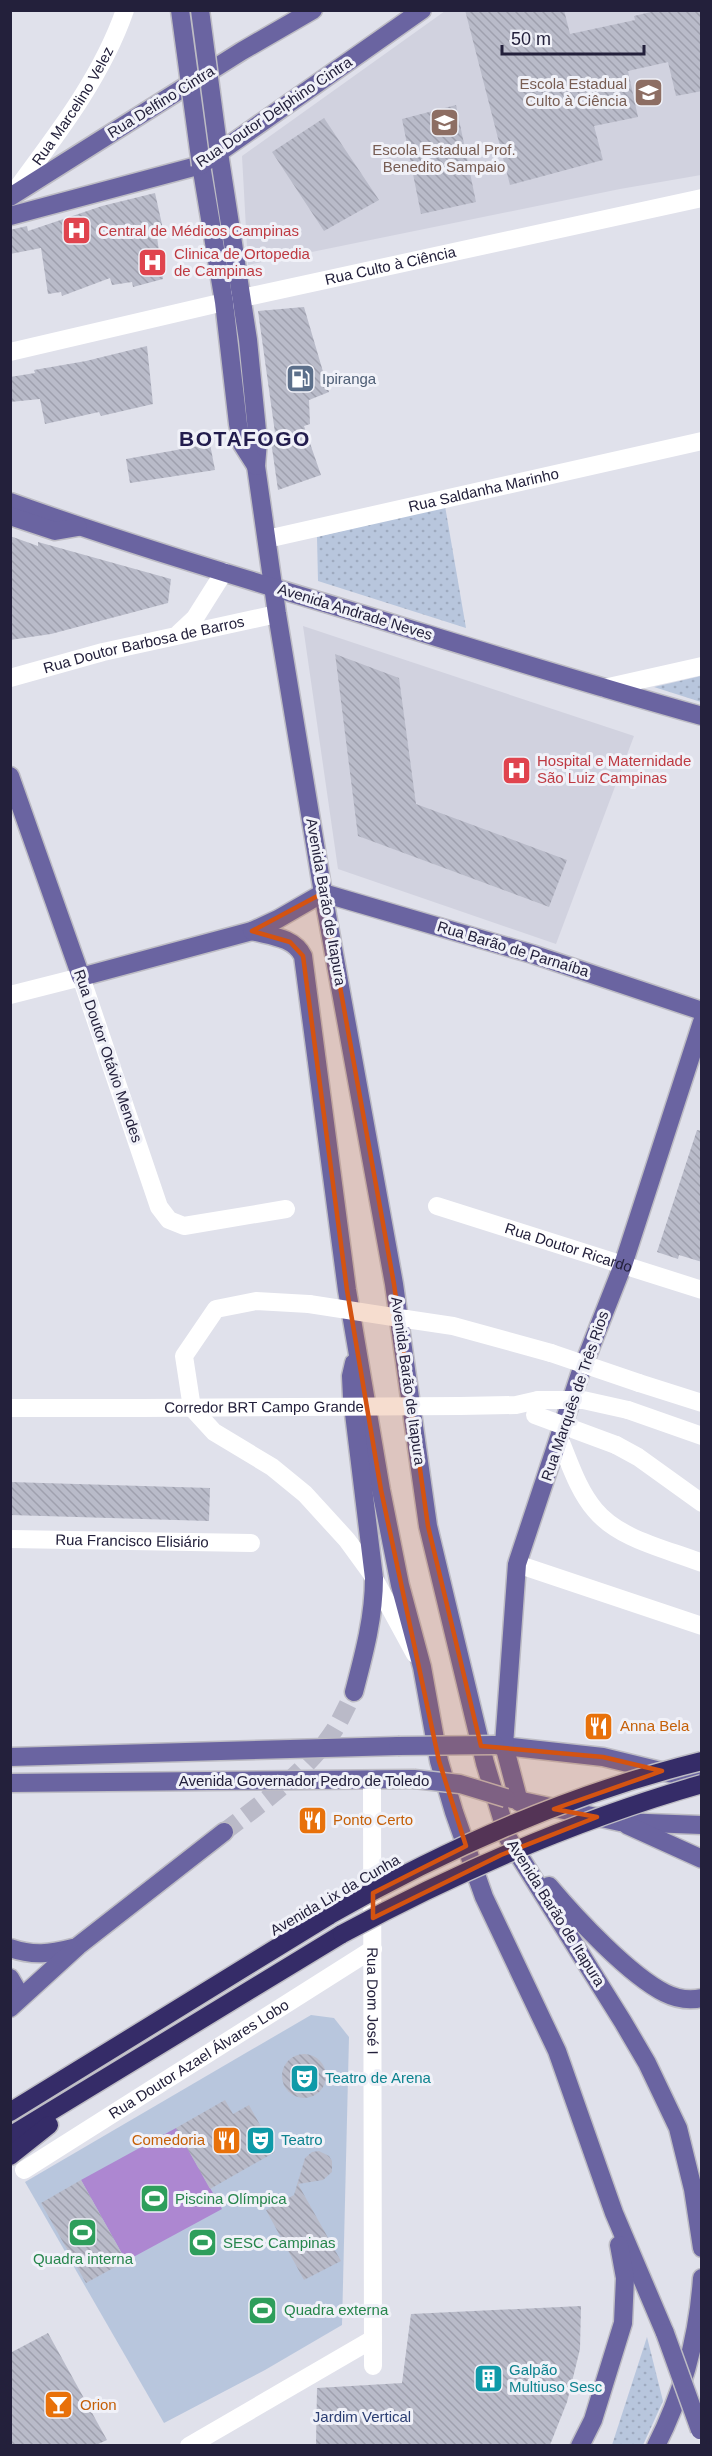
<svg xmlns="http://www.w3.org/2000/svg" width="712" height="2456" viewBox="0 0 712 2456" font-family="Arial,sans-serif">
<style>
.built{fill:#d1d2df;fill-rule:evenodd}
.park{fill:url(#park-dots)}
.pitch{fill:#b8c6dd}
.water{fill:#ad87d1}
.building{fill:url(#building-back-hatch)}
.lines{fill:none;stroke-linecap:round;stroke-linejoin:round}
.major-tunnel{stroke:#babac8;stroke-width:18;stroke-dasharray:18 9;stroke-linecap:butt}
.major-casing{stroke:#bdbcc4;stroke-width:21}
.highway-casing{stroke:#bdbcc4;stroke-width:21}
.minor{stroke:#fff;stroke-width:18}
.major{stroke:#6a64a1;stroke-width:18}
.highway{stroke:#352c68;stroke-width:18}
.major-bridge-casing{stroke:#bdbcc4;stroke-width:21;stroke-linecap:butt}
.highway-bridge-casing{stroke:#bdbcc4;stroke-width:21;stroke-linecap:butt}
.minor-bridge{stroke:#fff;stroke-width:18}
.major-bridge{stroke:#6a64a1;stroke-width:18}
.highway-bridge{stroke:#352c68;stroke-width:18}
.marked{fill:#d45311;fill-opacity:0.2;stroke:#d45311;stroke-width:4.5;stroke-linejoin:round}
.labels{text-anchor:middle;stroke-width:6;stroke-linejoin:round;paint-order:stroke}
.education-label{font-size:15px;fill:#785e54;stroke:#f0f1f8;text-anchor:end}
.street-label{font-size:15px;fill:#23203b;stroke:#f0f1f8}
.health-label{font-size:15px;fill:#be3a42;stroke:#f0f1f8;text-anchor:start}
.service-label{font-size:15px;fill:#4e5e75;stroke:#f0f1f8;text-anchor:start}
.food-label{font-size:15px;fill:#c56008;stroke:#f0f1f8;text-anchor:start}
.culture-label{font-size:15px;fill:#0d838f;stroke:#f0f1f8;text-anchor:start}
.leisure-label{font-size:15px;fill:#27864d;stroke:#f0f1f8;text-anchor:start}
.park-label{font-size:15px;fill:#2a3d72;stroke:#f0f1f8}
.district-label{font-size:21px;font-weight:bold;letter-spacing:1.5px;fill:#221c4d;stroke:#f0f1f8}
</style>
<defs>
<pattern id="park-dots" width="8" height="8" patternUnits="userSpaceOnUse" patternTransform="scale(1.5)"><rect width="8" height="8" fill="#b8c6dd"/><path d="M2 2h.1M6 6h.1" fill="none" stroke="#9eaabf" stroke-width="1.8" stroke-linecap="round"/></pattern>
<pattern id="building-back-hatch" width="6" height="6" patternUnits="userSpaceOnUse" patternTransform="scale(1.5)"><rect width="6" height="6" fill="#b9bbc9"/><path d="M-1 5l2 2M0 0l6 6M5-1l2 2" fill="none" stroke="#9fa0ae"/></pattern>
</defs>
<rect width="100%" height="100%" fill="#e0e1eb"/>
<g class="built">
<polygon points="445,11 701,11 701,175 620,189 248,265 242,156"/>
<path d="M303,626L634,736L556,944L338,869ZM335,655L416,804L549,907L359,836Z"/>
</g>
<g class="park">
<polygon points="445,506 466,628 318,581 317,537"/>
<polygon points="701,676 701,702 654,687"/>
<polygon points="647,2337 663,2401 643,2445 612,2445"/>
</g>
<polygon class="pitch" points="311,2015 334,2018 349,2037 342,2325 265,2370 164,2423 25,2182"/>
<polygon class="water" points="176,2128 222,2209 126,2261 81,2180"/>
<g class="building">
<polygon points="465,10 564,10 570,34 635,20 634,16 659,10 702,10 702,91 676,96 668,62 628,71 638,117 594,126 603,160 510,185"/>
<polygon points="456,105 476,202 421,214 402,119"/>
<polygon points="324,118 379,200 324,231 272,152"/>
<polygon points="155,193 163,229 156,230 163,279 133,287 132,282 112,285 110,278 62,296 61,292 48,294 41,248 10,254 10,230 27,226 28,231 102,206"/>
<polygon points="304,307 329,392 309,400 310,424 304,426 321,475 278,490 271,441 276,440 258,311"/>
<polygon points="147,346 153,404 101,416 99,412 45,424 40,399 10,402 10,377 35,373 34,370 86,361"/>
<polygon points="210,444 215,470 130,483 126,459"/>
<polygon points="10,536 38,546 38,542 171,579 168,603 51,634 10,640"/>
<polygon points="335,654 399,678 416,804 567,860 549,907 358,836"/>
<polygon points="697,1130 702,1131 702,1262 679,1255 678,1259 657,1252"/>
<polygon points="10,1482 210,1488 209,1521 10,1515"/>
<circle cx="304" cy="2076" r="22"/>
<polygon points="225,2100 233,2114 249,2105 275,2152 210,2189 176,2128"/>
<polygon points="319,2151 329,2156 332,2161 332,2172 323,2180 298,2184 341,2261 304,2280 266,2210 294,2195 305,2158 312,2152"/>
<polygon points="81,2180 126,2261 86,2283 41,2203"/>
<polygon points="581,2306 580,2349 567,2402 550,2445 316,2445 317,2388 402,2383 411,2314"/>
<polygon points="48,2333 107,2440 96,2445 10,2445 10,2353"/>
</g>
<g class="lines">
<path class="major-tunnel" d="M224,1832C264,1801 307,1772 335,1729C342,1717 348,1704 354,1692"/>
<defs>
<g id="major">
<polyline points="219,153 248,340 258,441 256,466 277,614 323,893 394,1284 428,1526 485,1763 508,1838 623,2022 647,2063 678,2128 693,2189 702,2248"/>
<polyline points="201,165 224,302 238,424 242,444 256,466"/>
<polyline points="10,197 242,51 313,10"/>
<polyline points="10,216 201,165 422,10"/>
<path d="M10,502C122,542 235,576 348,610C466,646 583,683 702,716"/>
<polyline points="10,516 55,531 78,527"/>
<polyline points="10,776 81,977 252,931 278,919 323,893 532,954 702,1011"/>
<path d="M252,931C270,936 294,937 303,956L347,1290L381,1490L400,1585L422,1667L439,1761L454,1812L484,1897L557,2051L614,2213L665,2333"/>
<path d="M354,1363L351,1376L352,1397L374,1578C374,1617 364,1654 354,1692"/>
<polyline points="495,1745 603,1757 702,1781"/>
<polyline points="10,1757 398,1746"/>
<polyline points="10,1783 414,1779"/>
<polyline points="508,1798 620,1822 702,1825"/>
<polyline points="519,1802 504,1745 517,1564 580,1374 623,1265 702,1022"/>
<polyline points="627,1825 702,1859"/>
<path d="M549,1886C576,1918 629,1975 665,1993C677,1999 689,2001 702,1998"/>
<path d="M10,1948C33,1956 50,1954 73,1948"/>
<polyline points="10,1978 21,1997"/>
<polyline points="10,2008 78,1946 224,1832"/>
<polyline points="580,2446 593,2420 623,2323 625,2278 619,2245"/>
<path d="M656,2446C683,2393 698,2337 702,2278"/>
</g>
<g id="highway">
<polyline points="10,2112 330,1915"/>
<polyline points="10,2136 342,1934"/>
<polyline points="10,2156 49,2125"/>
</g>
</defs>
<use href="#major" class="major-casing"/>
<use href="#highway" class="highway-casing"/>
<g class="minor">
<path id="s1" d="M12,195C55,137 101,79 125,10"/>
<path id="s2" d="M10,352L224,302L702,198"/>
<path id="s3" d="M267,539L702,441"/>
<polyline points="179,633 195,618 224,572"/>
<path id="s4" d="M10,678L103,652L277,614"/>
<polyline points="604,688 702,666"/>
<polyline points="10,995 81,977 159,1207 169,1220 184,1226 286,1209"/>
<path id="s5" d="M437,1206L702,1290"/>
<polyline points="309,1304 256,1301 216,1309 184,1356 192,1408 214,1432 272,1467 305,1494 347,1540 371,1573 415,1654"/>
<polyline points="406,1319 453,1326 551,1353"/>
<polyline points="639,1383 702,1403"/>
<polyline points="460,1406 516,1405 538,1400"/>
<polyline points="10,1408 142,1408"/>
<polyline points="628,1410 702,1436"/>
<path d="M560,1440C570,1464 578,1490 595,1510C620,1540 667,1549 702,1563"/>
<polyline points="616,1445 638,1457 702,1503"/>
<path id="s6" d="M10,1539L251,1543"/>
<polyline points="517,1564 702,1626"/>
<path id="s7" d="M372,1779L373,2366"/>
<path id="s8" d="M24,2170L373,1949"/>
<polyline points="189,2446 373,2339"/>
</g>
<use href="#major" class="major"/>
<use href="#highway" class="highway"/>
<defs>
<g id="major-bridge">
<polyline points="180,10 201,165"/>
<polyline points="200,10 219,153"/>
<polyline points="398,1746 495,1745"/>
<polyline points="414,1779 460,1784 506,1798"/>
<polyline points="665,2333 700,2430"/>
</g>
<g id="highway-bridge">
<path d="M330,1915C445,1849 572,1793 702,1761"/>
<path d="M342,1934C457,1872 575,1820 702,1784"/>
</g>
</defs>
<use href="#major-bridge" class="major-bridge-casing"/>
<use href="#highway-bridge" class="highway-bridge-casing"/>
<g class="minor-bridge">
<polyline points="309,1304 406,1319"/>
<polyline points="551,1353 639,1383"/>
<polyline points="538,1400 583,1400 628,1410"/>
<path id="s9" d="M142,1408L460,1406"/>
<polyline points="535,1415 616,1445"/>
</g>
<use href="#major-bridge" class="major-bridge"/>
<use href="#highway-bridge" class="highway-bridge"/>
</g>
<path class="marked" d="M323,893L394,1284L428,1526L481,1746L603,1757L662,1771L554,1809L597,1817L501,1855L373,1918V1893L466,1846L439,1761L381,1490L347,1290L303,956L290,942L252,931Z"/>
<defs>
<symbol id="school-square" viewBox="-11 -11 22 22"><rect x="-9" y="-9" width="18" height="18" rx="4" fill="#8d6e63" stroke="#f0f1f8"/><path d="M0-5L7-2L0 1L-7-2ZM-4 1L0 2.5L4 1V4Q0 6-4 4Z" fill="#fff"/></symbol>
<symbol id="hospital-square" viewBox="-11 -11 22 22"><rect x="-9" y="-9" width="18" height="18" rx="4" fill="#e0444e" stroke="#f0f1f8"/><path d="M-5-5h3v3.5h4V-5h3V5h-3V1.5h-4V5h-3Z" fill="#fff"/></symbol>
<symbol id="fuel-square" viewBox="-11 -11 22 22"><rect x="-9" y="-9" width="18" height="18" rx="4" fill="#5c6f8a" stroke="#f0f1f8"/><path d="M-5.5-6h7V0h2V4h1.3V-2.5L3-4.5l.8-.8L6-3V5H2.5V1h-1V6h-7ZM-4.2-4.7v3.2H.2V-4.7Z" fill="#fff"/></symbol>
<symbol id="restaurant-square" viewBox="-11 -11 22 22"><rect x="-9" y="-9" width="18" height="18" rx="4" fill="#e8710a" stroke="#f0f1f8"/><path d="M-5-6h1v4h1v-4h1v4h1v-4h1v5L-1.5 .5V6h-2V.5L-5-1ZM5-6V6H3V1.5H1.5Q1.5-4 5-6Z" fill="#fff"/></symbol>
<symbol id="theatre-square" viewBox="-11 -11 22 22"><rect x="-9" y="-9" width="18" height="18" rx="4" fill="#0f9aa8" stroke="#f0f1f8"/><path d="M-5-5.5Q0-4 5-5.5V0Q5 5 0 6Q-5 5-5 0ZM-3.3-2.5H-1v1.5H-3.3ZM1-2.5H3.3v1.5H1ZM-2.8 1Q0 5.5 2.8 1Z" fill="#fff"/></symbol>
<symbol id="stadium-square" viewBox="-11 -11 22 22"><rect x="-9" y="-9" width="18" height="18" rx="4" fill="#2e9e5b" stroke="#f0f1f8"/><path d="M0-5a6.5 5 0 1 0 0 10a6.5 5 0 1 0 0-10ZM-3.5-1.8h7v3.6h-7Z" fill="#fff"/></symbol>
<symbol id="building-square" viewBox="-11 -11 22 22"><rect x="-9" y="-9" width="18" height="18" rx="4" fill="#0f9aa8" stroke="#f0f1f8"/><path d="M-4-6H4V6H1V3H-1V6H-4ZM-2.5-4.3h1.7v1.8h-1.7ZM.8-4.3h1.7v1.8H.8ZM-2.5-1h1.7V.8h-1.7ZM.8-1h1.7V.8H.8Z" fill="#fff"/></symbol>
<symbol id="bar-square" viewBox="-11 -11 22 22"><rect x="-9" y="-9" width="18" height="18" rx="4" fill="#e8710a" stroke="#f0f1f8"/><path d="M-6-5H6L.8 .8V4.5H3.5V6h-7V4.5H-.8V.8Z" fill="#fff"/></symbol>
</defs>
<g fill-rule="evenodd">
<use href="#school-square" x="632" y="76" width="33" height="33"/>
<use href="#school-square" x="428" y="106" width="33" height="33"/>
<use href="#hospital-square" x="60" y="214" width="33" height="33"/>
<use href="#hospital-square" x="136" y="246" width="33" height="33"/>
<use href="#fuel-square" x="284" y="362" width="33" height="33"/>
<use href="#hospital-square" x="500" y="754" width="33" height="33"/>
<use href="#restaurant-square" x="582" y="1710" width="33" height="33"/>
<use href="#restaurant-square" x="296" y="1804" width="33" height="33"/>
<use href="#theatre-square" x="288" y="2062" width="33" height="33"/>
<use href="#restaurant-square" x="210" y="2124" width="33" height="33"/>
<use href="#theatre-square" x="244" y="2124" width="33" height="33"/>
<use href="#stadium-square" x="138" y="2182" width="33" height="33"/>
<use href="#stadium-square" x="66" y="2216" width="33" height="33"/>
<use href="#stadium-square" x="186" y="2226" width="33" height="33"/>
<use href="#stadium-square" x="246" y="2294" width="33" height="33"/>
<use href="#building-square" x="472" y="2362" width="33" height="33"/>
<use href="#bar-square" x="42" y="2388" width="33" height="33"/>
</g>
<g class="labels">
<g class="education-label">
<text x="627" y="89">Escola Estadual<tspan x="627" dy="17">Culto à Ciência</tspan></text>
<text x="444" y="155" text-anchor="middle">Escola Estadual Prof.<tspan x="444" dy="17">Benedito Sampaio</tspan></text>
</g>
<g class="street-label">
<text transform="translate(161 102) rotate(-32)" y="5">Rua Delfino Cintra</text>
<text dy="5" stroke="none"><textPath href="#s1" startOffset="108">Rua Marcelino Velez</textPath></text>
<text transform="translate(274 112) rotate(-34)" y="5">Rua Doutor Delphino Cintra</text>
<text dy="5" stroke="none"><textPath href="#s2" startOffset="390">Rua Culto à Ciência</textPath></text>
<text dy="5" stroke="none"><textPath href="#s3" startOffset="222">Rua Saldanha Marinho</textPath></text>
<text transform="translate(355 612) rotate(17)" y="5">Avenida Andrade Neves</text>
<text dy="5" stroke="none"><textPath href="#s4" startOffset="138">Rua Doutor Barbosa de Barros</textPath></text>
<text transform="translate(326 902) rotate(80)" y="5">Avenida Barão de Itapura</text>
<text transform="translate(513 949) rotate(17)" y="5">Rua Barão de Parnaíba</text>
<text transform="translate(108 1056) rotate(71)" y="5">Rua Doutor Otávio Mendes</text>
<text dy="5" stroke="none"><textPath href="#s5" startOffset="138">Rua Doutor Ricardo</textPath></text>
<text transform="translate(408 1381) rotate(82)" y="5">Avenida Barão de Itapura</text>
<text transform="translate(575 1396) rotate(-71)" y="5">Rua Marquês de Três Rios</text>
<text dy="5" stroke="none"><textPath href="#s9" startOffset="122">Corredor BRT Campo Grande</textPath></text>
<text dy="5" stroke="none"><textPath href="#s6" startOffset="122">Rua Francisco Elisiário</textPath></text>
<text x="304" y="1786">Avenida Governador Pedro de Toledo</text>
<text transform="translate(335 1895) rotate(-30)" y="5">Avenida Lix da Cunha</text>
<text transform="translate(556 1913) rotate(58)" y="5">Avenida Barão de Itapura</text>
<text dy="5" stroke="none"><textPath href="#s7" startOffset="222">Rua Dom José I</textPath></text>
<text dy="5" stroke="none"><textPath href="#s8" startOffset="207">Rua Doutor Azael Álvares Lobo</textPath></text>
</g>
<g class="health-label">
<text x="98" y="236">Central de Médicos Campinas</text>
<text x="174" y="259">Clinica de Ortopedia<tspan x="174" dy="17">de Campinas</tspan></text>
<text x="537" y="766">Hospital e Maternidade<tspan x="537" dy="17">São Luiz Campinas</tspan></text>
</g>
<g class="service-label">
<text x="322" y="384">Ipiranga</text>
</g>
<g class="food-label">
<text x="620" y="1731">Anna Bela</text>
<text x="333" y="1825">Ponto Certo</text>
<text x="205" y="2145" text-anchor="end">Comedoria</text>
<text x="80" y="2410">Orion</text>
</g>
<g class="culture-label">
<text x="325" y="2083">Teatro de Arena</text>
<text x="281" y="2145">Teatro</text>
<text x="509" y="2375">Galpão<tspan x="509" dy="17">Multiuso Sesc</tspan></text>
</g>
<g class="leisure-label">
<text x="175" y="2204">Piscina Olímpica</text>
<text x="223" y="2248">SESC Campinas</text>
<text x="83" y="2264" text-anchor="middle">Quadra interna</text>
<text x="284" y="2315">Quadra externa</text>
</g>
<g class="park-label">
<text x="362" y="2422">Jardim Vertical</text>
</g>
<g class="district-label">
<text x="245" y="446">BOTAFOGO</text>
</g>
</g>
<rect width="712" height="2456" fill="none" stroke="#23203b" stroke-width="24"/>
<path d="M502 45v9h142v-9" fill="none" stroke="#23203b" stroke-width="3"/>
<text x="511" y="45" font-size="18" fill="#23203b" stroke="#f0f1f8" stroke-width="4.5" paint-order="stroke">50 m</text>
</svg>
